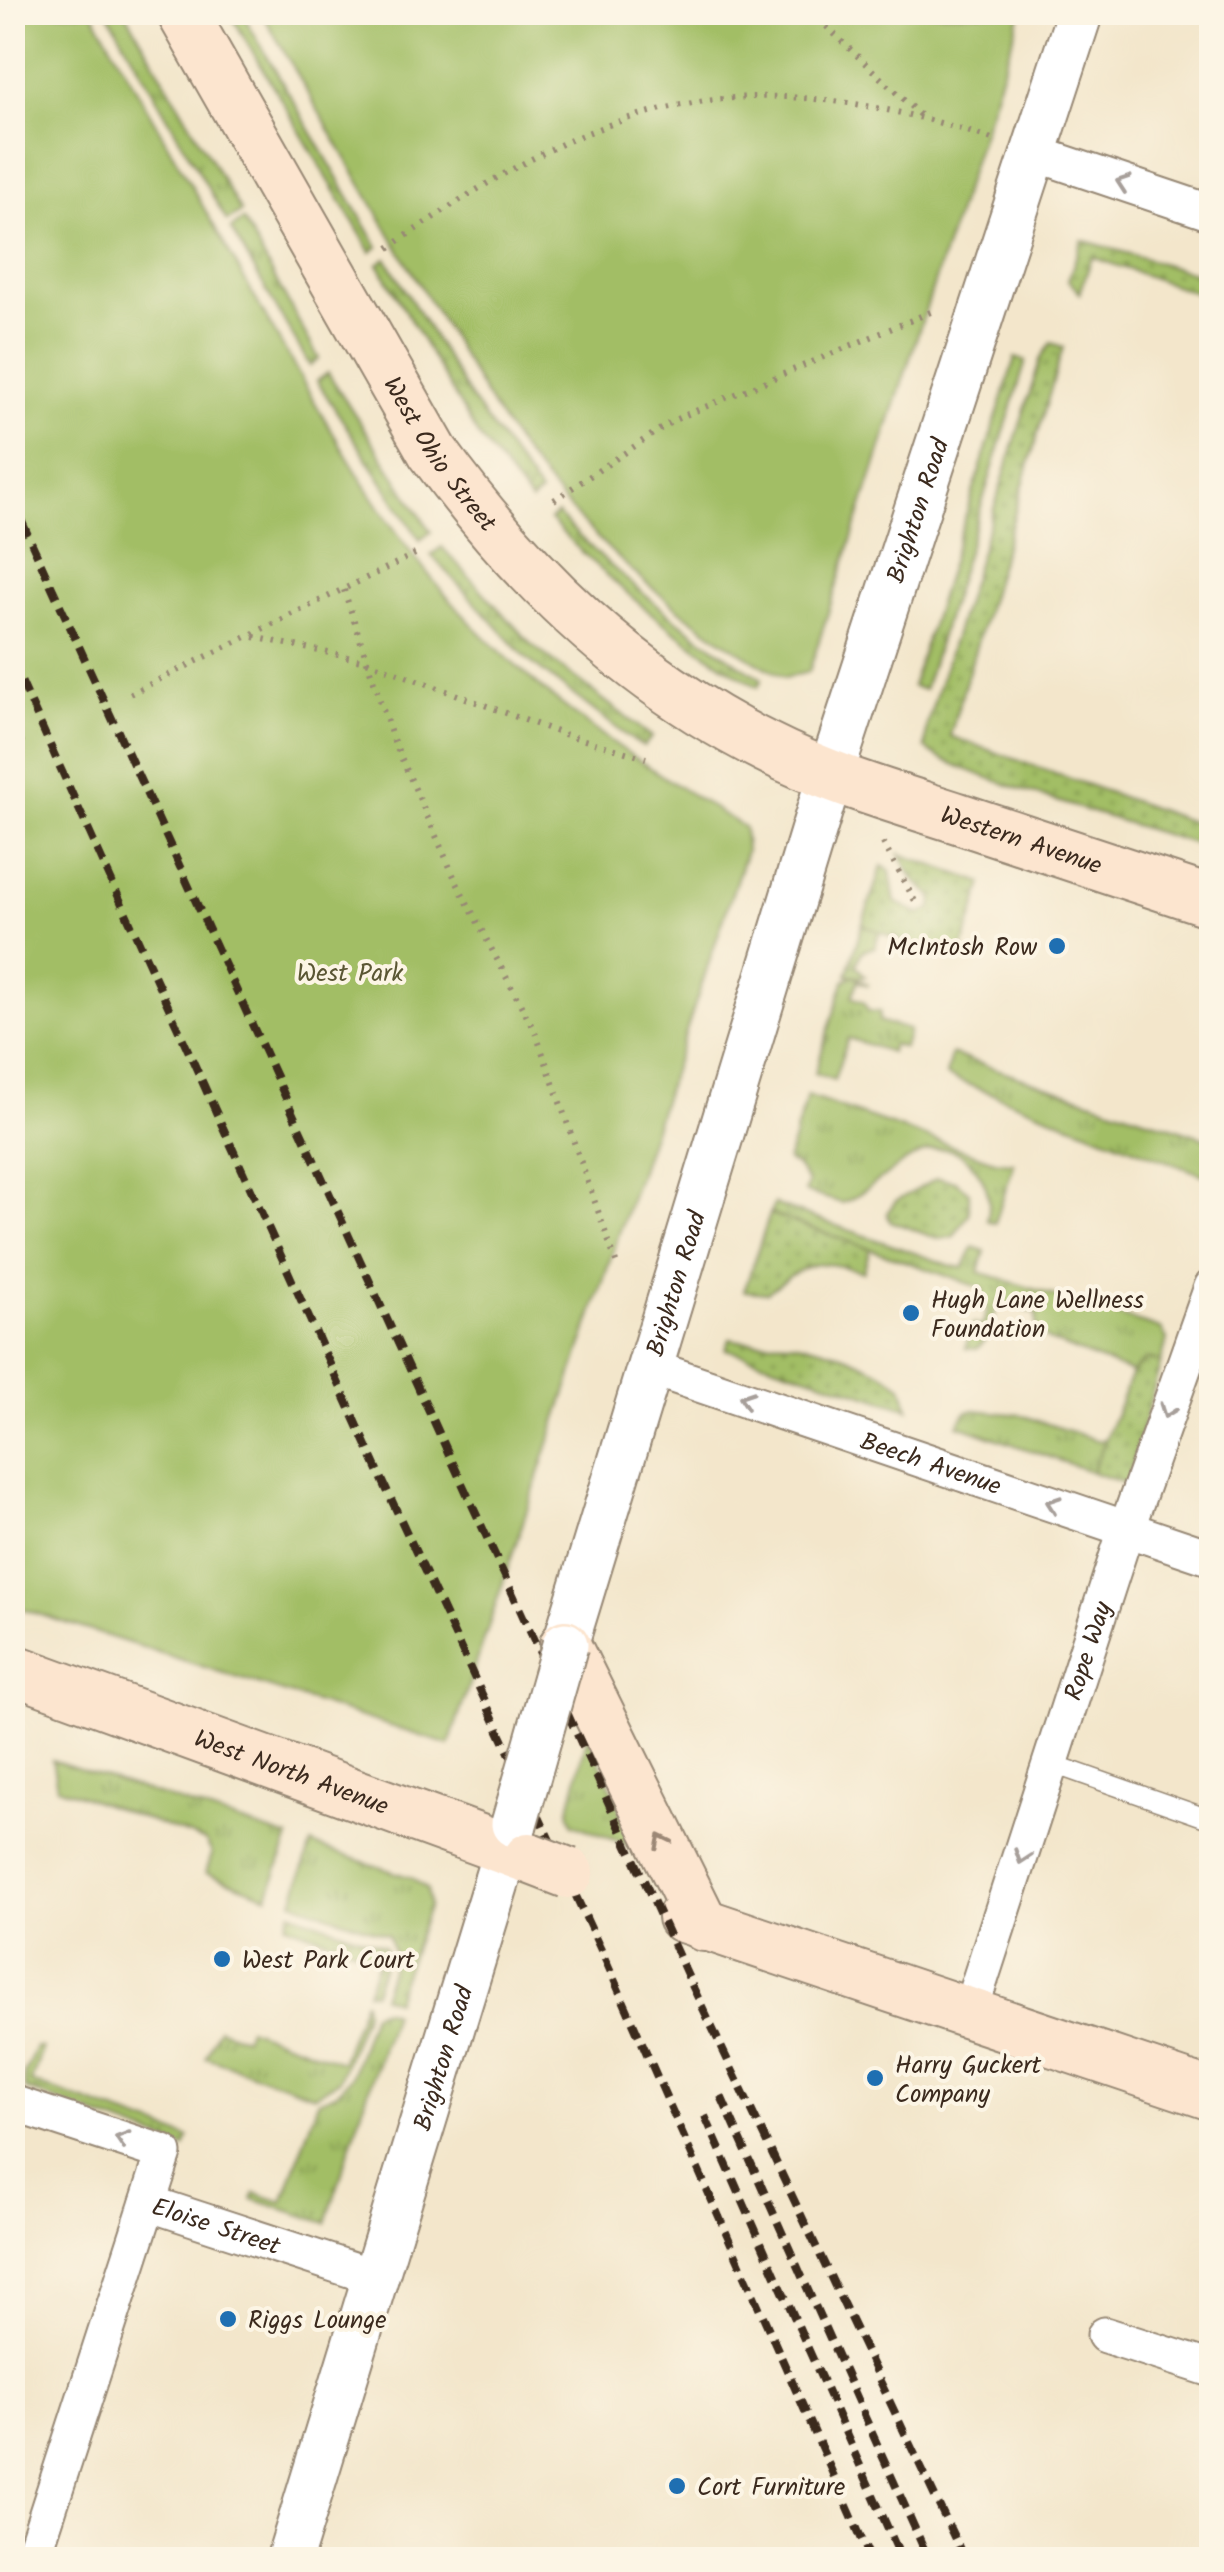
<svg xmlns="http://www.w3.org/2000/svg" width="1224" height="2572" viewBox="0 0 1224 2572" font-family="Kalam,sans-serif">
<style>
.grass{fill:url(#grass-tufts);stroke:#6e7442;stroke-width:2.5}
.park{fill:#a2be65;stroke:#6e7442;stroke-width:2.5}
.garden{fill:url(#garden-dots);stroke:#6e7442;stroke-width:2.5}
.lines{fill:none;stroke-linecap:round;stroke-linejoin:round}
.service-casing{stroke:#978874;stroke-width:21}
.minor-casing{stroke:#978874;stroke-width:39}
.tertiary-casing{stroke:#978874;stroke-width:49}
.secondary-casing{stroke:#978874;stroke-width:54}
.path{stroke:#978874;stroke-width:6;stroke-dasharray:2.5 8;stroke-linecap:butt}
.service{stroke:#fff;stroke-width:18}
.minor{stroke:#fff;stroke-width:35}
.tertiary{stroke:#fff;stroke-width:45}
.secondary{stroke:#fce5cf;stroke-width:50}
.rail{stroke:#3b2a1e;stroke-width:8;stroke-dasharray:15 8;stroke-linecap:butt}
.tertiary-bridge-casing{stroke:#978874;stroke-width:49;stroke-linecap:butt}
.secondary-bridge-casing{stroke:#978874;stroke-width:54;stroke-linecap:butt}
.tertiary-bridge{stroke:#fff;stroke-width:45}
.secondary-bridge{stroke:#fce5cf;stroke-width:50}
.oneway{stroke:#a79f9a}
.oneway2{stroke:#9c8876}
.poi-dot{fill:#1f6fb2;stroke:#fcf5e5;stroke-width:4}
.labels{text-anchor:middle;stroke-width:8;stroke-linejoin:round;paint-order:stroke}
.street-label{font-size:25px;fill:#3b2a1e;stroke:#fcf5e5}
.poi-label{font-size:25px;fill:#3b2a1e;stroke:#fcf5e5;text-anchor:start}
.park-label{font-size:25px;fill:#5a5633;stroke:#fcf5e5}
</style>
<defs>
<pattern id="grass-tufts" width="24" height="20" patternUnits="userSpaceOnUse" patternTransform="scale(2.5)"><rect width="24" height="20" fill="#a2be65"/><path d="M3 7l-1-3M5 7V3M7 7l1-3M15 17l-1-3M17 17v-4M19 17l1-3" fill="none" stroke="#859b53"/></pattern>
<pattern id="garden-dots" width="8" height="8" patternUnits="userSpaceOnUse" patternTransform="scale(2.5)"><rect width="8" height="8" fill="#a2be65"/><path d="M2 2h.1M6 6h.1" fill="none" stroke="#859b53" stroke-width="1.8" stroke-linecap="round"/></pattern>
</defs>
<rect width="100%" height="100%" fill="#fcf5e5"/>
<filter id="ink" filterUnits="userSpaceOnUse"><feTurbulence type="fractalNoise" baseFrequency=".01" numOctaves="2"/><feDisplacementMap in="SourceGraphic" scale="20" xChannelSelector="R" yChannelSelector="G"/><feConvolveMatrix kernelMatrix="1 2 1 2 8 2 1 2 1" color-interpolation-filters="sRGB"/></filter>
<filter id="wash" filterUnits="userSpaceOnUse"><feTurbulence type="fractalNoise" baseFrequency=".0048" numOctaves="4" result="noise"/><feDisplacementMap in="SourceGraphic" scale="40" xChannelSelector="R" yChannelSelector="G"/><feGaussianBlur stdDeviation="2.25" result="paint"/><feColorMatrix in="noise" values="0 0 0 0 0 0 0 0 0 0 0 0 0 0 0 0 0 1.4 0 .05"/><feComposite in="paint" operator="in"/></filter>
<g filter="url(#wash)">
<rect width="100%" height="100%" fill="#f3e6cb"/>
<g class="grass">
<polygon points="108,13 126,13 241,212 227,221"/>
<polygon points="230,13 242,13 378,247 371,252"/>
<polygon points="243,220 319,359 310,366 231,229"/>
<polygon points="386,258 471,399 540,493 531,502 477,434 378,264"/>
<polygon points="1015,358 1026,361 924,690 912,686"/>
<polygon points="328,373 431,532 420,540 317,381"/>
<path d="M557,514C620,579 685,630 762,679L758,687C679,640 614,587 550,520Z"/>
<polygon points="442,547 532,645 652,737 644,746 635,742 528,660 431,555"/>
<polygon points="862,925 880,931 875,947 862,951 856,965 865,976 856,977 869,985 858,981 852,997 864,1002 868,1011 880,1012 879,1021 909,1030 904,1048 892,1044 890,1052 848,1038 834,1080 815,1073 844,981 853,975 847,975"/>
<polygon points="951,1054 1211,1140 1211,1178 946,1076"/>
<path d="M807,1096L995,1161L1014,1163L995,1223L987,1220C992,1202 987,1184 976,1169C935,1113 881,1190 842,1203L805,1192L808,1183L796,1165L787,1161Z"/>
<polygon points="774,1204 952,1266 963,1268 973,1247 985,1251 979,1272 1161,1329 1167,1340 1161,1362 1146,1359 1132,1373 1048,1340 1036,1328 1036,1313 998,1301 987,1338 977,1349 965,1348 973,1324 982,1326 988,1308 979,1304 984,1289 770,1214"/>
<polygon points="975,1410 1021,1415 1099,1441 1108,1437 1092,1472 958,1425 966,1412"/>
<polygon points="588,1734 635,1844 633,1847 573,1824 569,1811"/>
<polygon points="52,1760 289,1838 268,1896 206,1873 212,1854 206,1841 57,1787"/>
<polygon points="311,1844 412,1878 427,1889 429,1905 395,2000 382,1996 395,1956 388,1935 293,1902"/>
<polygon points="291,1912 384,1946 387,1954 374,1992 367,1992 379,1958 286,1924"/>
<polygon points="364,2000 365,2011 339,2080 315,2095 206,2057 218,2028 244,2038 248,2028 341,2062"/>
<polygon points="383,2009 393,2013 326,2223 252,2199 255,2193 283,2202 318,2101 335,2094 351,2077 372,2013"/>
<polygon points="36,2047 42,2048 31,2082 189,2138 185,2148 25,2089 24,2074"/>
</g>
<g class="park">
<path d="M12,13H93C156,122 217,233 280,342C341,448 399,554 488,640C565,715 653,772 744,827L746,851L449,1745L13,1606Z"/>
<path d="M262,13H1021L809,672L785,678C689,626 604,554 536,469C498,422 469,366 438,315C378,215 320,114 262,13Z"/>
</g>
<g class="garden">
<polygon points="1082,240 1211,278 1211,298 1092,257 1080,293 1068,280"/>
<path d="M1051,343L1063,347L950,736L1211,829V849C1164,833 948,773 925,748L927,724L1041,357Z"/>
<polygon points="900,854 983,883 961,955 928,943 925,950 862,925 882,866 890,871 895,902 920,914 932,909 933,897 914,880"/>
<polygon points="937,1178 955,1181 969,1192 969,1214 953,1237 938,1239 890,1221 887,1213 895,1202"/>
<path d="M770,1214L870,1249L863,1272C814,1257 806,1263 767,1293L744,1291Z"/>
<path d="M730,1339C752,1345 770,1340 792,1342C826,1346 875,1365 902,1386L909,1409L726,1349Z"/>
<polygon points="1146,1359 1161,1362 1127,1484 1092,1472 1132,1373"/>
</g>
</g>
<g filter="url(#ink)">
<g class="lines">
<defs>
<polyline id="service" points="1053,1764 1212,1820"/>
<g id="minor">
<polyline points="1034,153 1212,213"/>
<path id="s1" d="M649,1367L1212,1558"/>
<path id="s2" d="M969,2014L1126,1530L1212,1287"/>
<polyline points="12,2103 164,2153 32,2560"/>
<path id="s3" d="M148,2203L374,2277"/>
<polyline points="1105,2335 1212,2369"/>
</g>
<g id="tertiary">
<path id="s4" d="M565,1645L830,776L1080,12"/>
<path id="s5" d="M289,2560L514,1824"/>
</g>
<g id="secondary">
<path id="s6" d="M182,12L433,452C522,575 629,679 766,747C827,778 893,797 958,818C1043,846 1127,874 1212,902"/>
<polyline points="565,1645 704,1926"/>
<path id="s7" d="M12,1669L529,1858"/>
<polyline points="683,1917 1212,2095"/>
</g>
</defs>
<use href="#service" class="service-casing"/>
<use href="#minor" class="minor-casing"/>
<use href="#tertiary" class="tertiary-casing"/>
<use href="#secondary" class="secondary-casing"/>
<g class="path">
<polyline points="811,12 925,120"/>
<path d="M389,248C599,99 742,55 992,139"/>
<polyline points="554,500 674,420 933,311"/>
<polyline points="344,590 392,737 456,881 536,1034 617,1265"/>
<polyline points="254,637 366,661 557,732 646,758"/>
<polyline points="130,694 421,551"/>
<polyline points="12,745 26,738"/>
<polyline points="883,843 915,901"/>
</g>
<use href="#service" class="service"/>
<use href="#minor" class="minor"/>
<use href="#tertiary" class="tertiary"/>
<use href="#secondary" class="secondary"/>
<g class="rail">
<polyline points="12,500 690,1981 965,2560"/>
<polyline points="12,661 386,1488 601,1950 871,2560"/>
<polyline points="721,2096 929,2560"/>
<polyline points="705,2116 902,2560"/>
</g>
<defs>
<polyline id="tertiary-bridge" points="514,1824 565,1645"/>
<polyline id="secondary-bridge" points="529,1858 568,1873"/>
</defs>
<use href="#tertiary-bridge" class="tertiary-bridge-casing"/>
<use href="#secondary-bridge" class="secondary-bridge-casing"/>
<use href="#tertiary-bridge" class="tertiary-bridge"/>
<use href="#secondary-bridge" class="secondary-bridge"/>
</g>
<defs><path id="oneway-chevron" d="M-2-3.5L2.5 0L-2 3.5" fill="none" stroke-width="1.6" stroke-linecap="round" stroke-linejoin="round" transform="scale(2.5)"/></defs>
<g class="oneway">
<use href="#oneway-chevron" transform="translate(1123 183) rotate(-161)"/>
<use href="#oneway-chevron" transform="translate(746 1399) rotate(-161)"/>
<use href="#oneway-chevron" transform="translate(1167 1411) rotate(110)"/>
<use href="#oneway-chevron" transform="translate(1053 1504) rotate(-161)"/>
<use href="#oneway-chevron" transform="translate(1022 1857) rotate(109)"/>
<use href="#oneway-chevron" transform="translate(122 2139) rotate(-162)"/>
</g>
<use class="oneway2" href="#oneway-chevron" transform="translate(662 1841) rotate(-116)"/>
</g>
<g class="poi-dot">
<circle cx="1057" cy="946" r="10"/>
<circle cx="911" cy="1313" r="10"/>
<circle cx="222" cy="1959" r="10"/>
<circle cx="875" cy="2078" r="10"/>
<circle cx="228" cy="2319" r="10"/>
<circle cx="677" cy="2486" r="10"/>
</g>
<g class="labels">
<g class="street-label">
<text dy="9" stroke="none"><textPath href="#s6" startOffset="512">West Ohio Street</textPath></text>
<text dy="9" stroke="none"><textPath href="#s4" startOffset="1188">Brighton Road</textPath></text>
<text dy="9" stroke="none"><textPath href="#s6" startOffset="1228">Western Avenue</textPath></text>
<text dy="9" stroke="none"><textPath href="#s4" startOffset="378">Brighton Road</textPath></text>
<text dy="9" stroke="none"><textPath href="#s1" startOffset="298">Beech Avenue</textPath></text>
<text dy="9" stroke="none"><textPath href="#s2" startOffset="382">Rope Way</textPath></text>
<text dy="9" stroke="none"><textPath href="#s7" startOffset="298">West North Avenue</textPath></text>
<text dy="9" stroke="none"><textPath href="#s5" startOffset="525">Brighton Road</textPath></text>
<text dy="9" stroke="none"><textPath href="#s3" startOffset="72">Eloise Street</textPath></text>
</g>
<g class="poi-label">
<text x="1037" y="955" text-anchor="end">McIntosh Row</text>
<text x="931" y="1308">Hugh Lane Wellness<tspan x="931" dy="29">Foundation</tspan></text>
<text x="242" y="1968">West Park Court</text>
<text x="895" y="2073">Harry Guckert<tspan x="895" dy="29">Company</tspan></text>
<text x="248" y="2328">Riggs Lounge</text>
<text x="697" y="2495">Cort Furniture</text>
</g>
<g class="park-label">
<text x="350" y="981">West Park</text>
</g>
</g>
<rect width="1224" height="2572" fill="none" stroke="#fcf5e5" stroke-width="50"/>
</svg>
